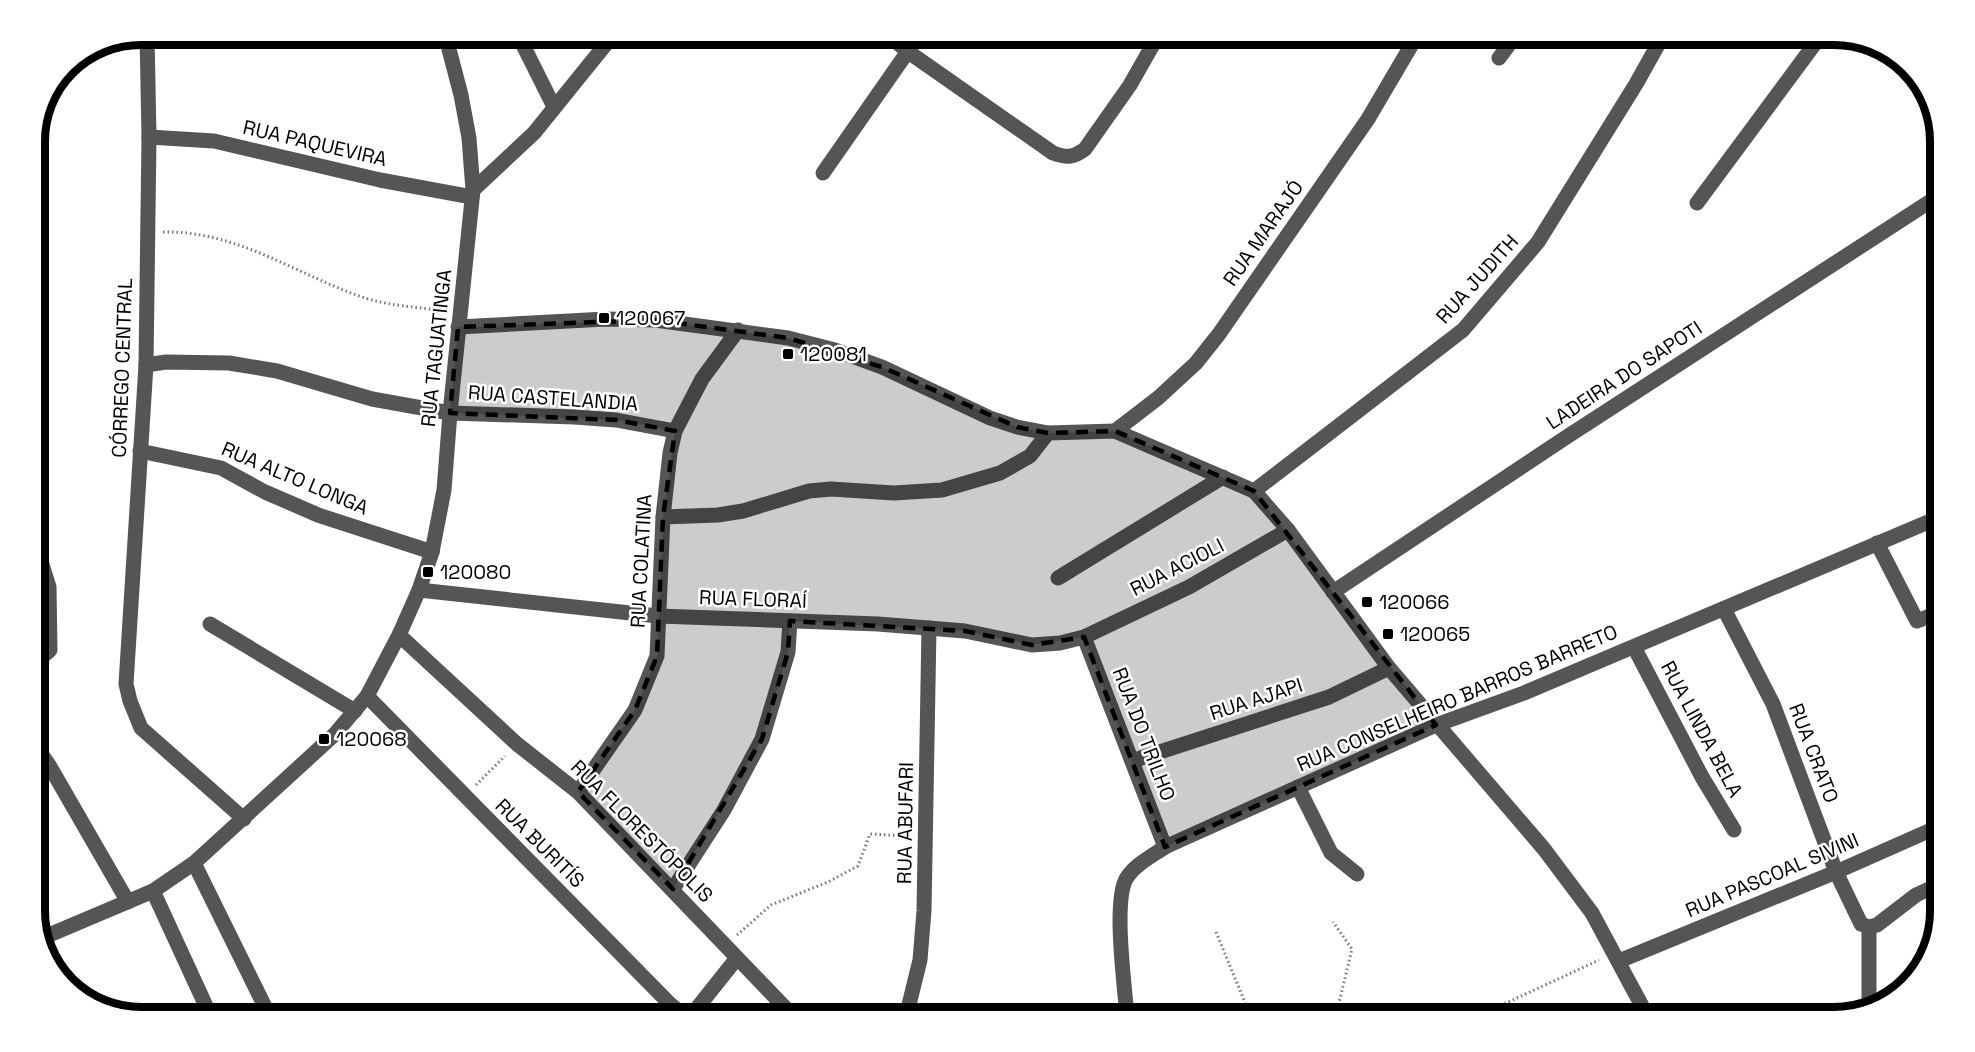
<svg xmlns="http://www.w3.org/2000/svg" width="1975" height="1052" viewBox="0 0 1975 1052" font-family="'Space Grotesk',sans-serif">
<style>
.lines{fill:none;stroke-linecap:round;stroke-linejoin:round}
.path{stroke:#777;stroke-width:3;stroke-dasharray:1.5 3;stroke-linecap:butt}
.minor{stroke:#555;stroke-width:15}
.marked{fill:#000;fill-opacity:0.2;stroke:#000;stroke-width:4.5;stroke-dasharray:12 8;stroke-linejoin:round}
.poi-dot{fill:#000;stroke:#fff;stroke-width:2}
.labels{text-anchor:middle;stroke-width:5;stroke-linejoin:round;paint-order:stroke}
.street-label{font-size:20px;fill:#000;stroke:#fff}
.poi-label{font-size:20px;fill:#000;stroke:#fff;text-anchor:start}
.rim{fill:none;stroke:#000;stroke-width:8}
</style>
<rect width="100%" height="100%" fill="#fff"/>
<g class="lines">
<g class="path">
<path d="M163,232C234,230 295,273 359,296C387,306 417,307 446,311"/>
<polyline points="476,785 505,756"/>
<polyline points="1216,932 1251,1017"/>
<polyline points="737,935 771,905 828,882 858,866 870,834 910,836"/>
<polyline points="1332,1017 1340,999 1352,949 1333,922"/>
<polyline points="1476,1017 1599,960"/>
</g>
<g class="minor">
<polyline points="147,34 149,137 146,365 126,684 130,701 141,728 244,819"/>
<polyline points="520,34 521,41 554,107"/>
<path d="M887,34L907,51L1053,153C1067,158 1073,158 1085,149L1130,85L1159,34"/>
<polyline points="1499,58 1517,34"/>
<polyline points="149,137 214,141 380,180 472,197"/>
<polyline points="823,173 920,34"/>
<polyline points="473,190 534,133 614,34"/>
<polyline points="1697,203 1822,34"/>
<polyline points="458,327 606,319 655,320 788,338 835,350 882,367 990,418 1017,427 1048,433 1115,431 1254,491 1288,530 1389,668 1544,849 1592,913 1648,1017"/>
<polyline points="146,365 166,362 229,363 277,371 372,399 450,413 574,417 616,420 675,431"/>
<polyline points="1115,431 1158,398 1196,363 1219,334 1368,119 1418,34"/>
<polyline points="140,451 221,468 265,492 318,515 432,552"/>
<polyline points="1254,491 1463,330 1538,242 1636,84 1664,34"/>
<polyline points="663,517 718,515 743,511 809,491 831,489 894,493 942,490 1000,473 1030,456 1048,433"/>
<polyline points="35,542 49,587 50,650 35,663"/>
<polyline points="1877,543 1917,621 1940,612"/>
<polyline points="1058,578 1223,477"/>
<polyline points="419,590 658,616 878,624 965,631 1032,645 1060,643 1084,637 1189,587 1288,530"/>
<polyline points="1333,592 1565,438 1940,195"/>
<polyline points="1724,609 1773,704 1836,872 1861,924 1869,927 1877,925 1916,895 1940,884"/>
<polyline points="210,624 355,711"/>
<polyline points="399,635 517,744 578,792 794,1017"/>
<polyline points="1084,637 1165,847"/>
<polyline points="1634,647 1702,777 1734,830"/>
<polyline points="367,696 670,1004 685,1017"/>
<polyline points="35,745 49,765 128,902"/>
<polyline points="1132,761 1329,697 1389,668"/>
<polyline points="1298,787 1331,853 1357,874"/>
<polyline points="578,792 635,710 657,656 663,517 670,453 675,431 702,379 738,330"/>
<polyline points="194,863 270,1017"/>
<polyline points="673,889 724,810 762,739 788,652 790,621"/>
<polyline points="153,891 211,1017"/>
<polyline points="42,938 153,891 194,863 334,735 367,696 399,635 419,590 432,552 444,490 450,413 473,190 469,138 461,95 445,34"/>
<polyline points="1619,961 1836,872 1940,826"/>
<polyline points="1869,1007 1869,927"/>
<polyline points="690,1017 737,958"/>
<polyline points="906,1017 920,960 924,911 929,628"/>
<path d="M1127,1017C1125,988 1113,903 1126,879C1134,865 1152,856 1165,847L1436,725L1524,693L1940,517"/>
</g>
</g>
<path class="marked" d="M655,320L788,338L882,367L1017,427L1048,433L1115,431L1254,491L1436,725L1165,847L1084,637L1032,645L965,631L790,621L788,652L762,739L673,889L578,792L635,710L657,656L663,517L675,431L616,420L450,413L458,327Z"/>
<g class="poi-dot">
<rect x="598" y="312" width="12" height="12" rx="3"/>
<rect x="782" y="348" width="12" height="12" rx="3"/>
<rect x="422" y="566" width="12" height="12" rx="3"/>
<rect x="1361" y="596" width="12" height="12" rx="3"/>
<rect x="1382" y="628" width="12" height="12" rx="3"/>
<rect x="318" y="733" width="12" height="12" rx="3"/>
</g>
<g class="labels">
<g class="street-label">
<text transform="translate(315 143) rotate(13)" y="7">RUA PAQUEVIRA</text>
<text transform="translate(1263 233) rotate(-55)" y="7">RUA MARAJÓ</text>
<text transform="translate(1477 279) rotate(-48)" y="7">RUA JUDITH</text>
<text transform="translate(436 348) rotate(-84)" y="7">RUA TAGUATINGA</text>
<text transform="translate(122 368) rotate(-88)" y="7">CÓRREGO CENTRAL</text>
<text transform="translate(1624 375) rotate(-33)" y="7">LADEIRA DO SAPOTI</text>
<text transform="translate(553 398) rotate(4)" y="7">RUA CASTELANDIA</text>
<text transform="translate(295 478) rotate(23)" y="7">RUA ALTO LONGA</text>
<text transform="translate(641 561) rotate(-87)" y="7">RUA COLATINA</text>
<text transform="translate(1177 567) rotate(-27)" y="7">RUA ACIOLI</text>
<text transform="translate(753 599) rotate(2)" y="7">RUA FLORAÍ</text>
<text transform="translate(1457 698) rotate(-23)" y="7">RUA CONSELHEIRO BARROS BARRETO</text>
<text transform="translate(1256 699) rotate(-18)" y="7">RUA AJAPI</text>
<text transform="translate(1702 729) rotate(62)" y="7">RUA LINDA BELA</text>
<text transform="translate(1144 734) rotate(69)" y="7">RUA DO TRILHO</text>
<text transform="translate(1814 753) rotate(69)" y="7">RUA CRATO</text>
<text transform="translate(905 823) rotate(-89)" y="7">RUA ABUFARI</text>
<text transform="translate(642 831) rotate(45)" y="7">RUA FLORESTÓPOLIS</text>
<text transform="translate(540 843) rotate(45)" y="7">RUA BURITÍS</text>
<text transform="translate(1772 875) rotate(-23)" y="7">RUA PASCOAL SIVINI</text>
</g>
<g class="poi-label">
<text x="616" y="325">120067</text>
<text x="800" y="361">120081</text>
<text x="440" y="579">120080</text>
<text x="1379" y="609">120066</text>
<text x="1400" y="641">120065</text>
<text x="336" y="746">120068</text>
</g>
</g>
<path d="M0 0H1975V1052H0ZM141 45H1834A96 96 0 0 1 1930 141V911A96 96 0 0 1 1834 1007H141A96 96 0 0 1 45 911V141A96 96 0 0 1 141 45Z" fill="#fff" fill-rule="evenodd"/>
<path class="rim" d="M141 45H1834A96 96 0 0 1 1930 141V911A96 96 0 0 1 1834 1007H141A96 96 0 0 1 45 911V141A96 96 0 0 1 141 45Z"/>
</svg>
